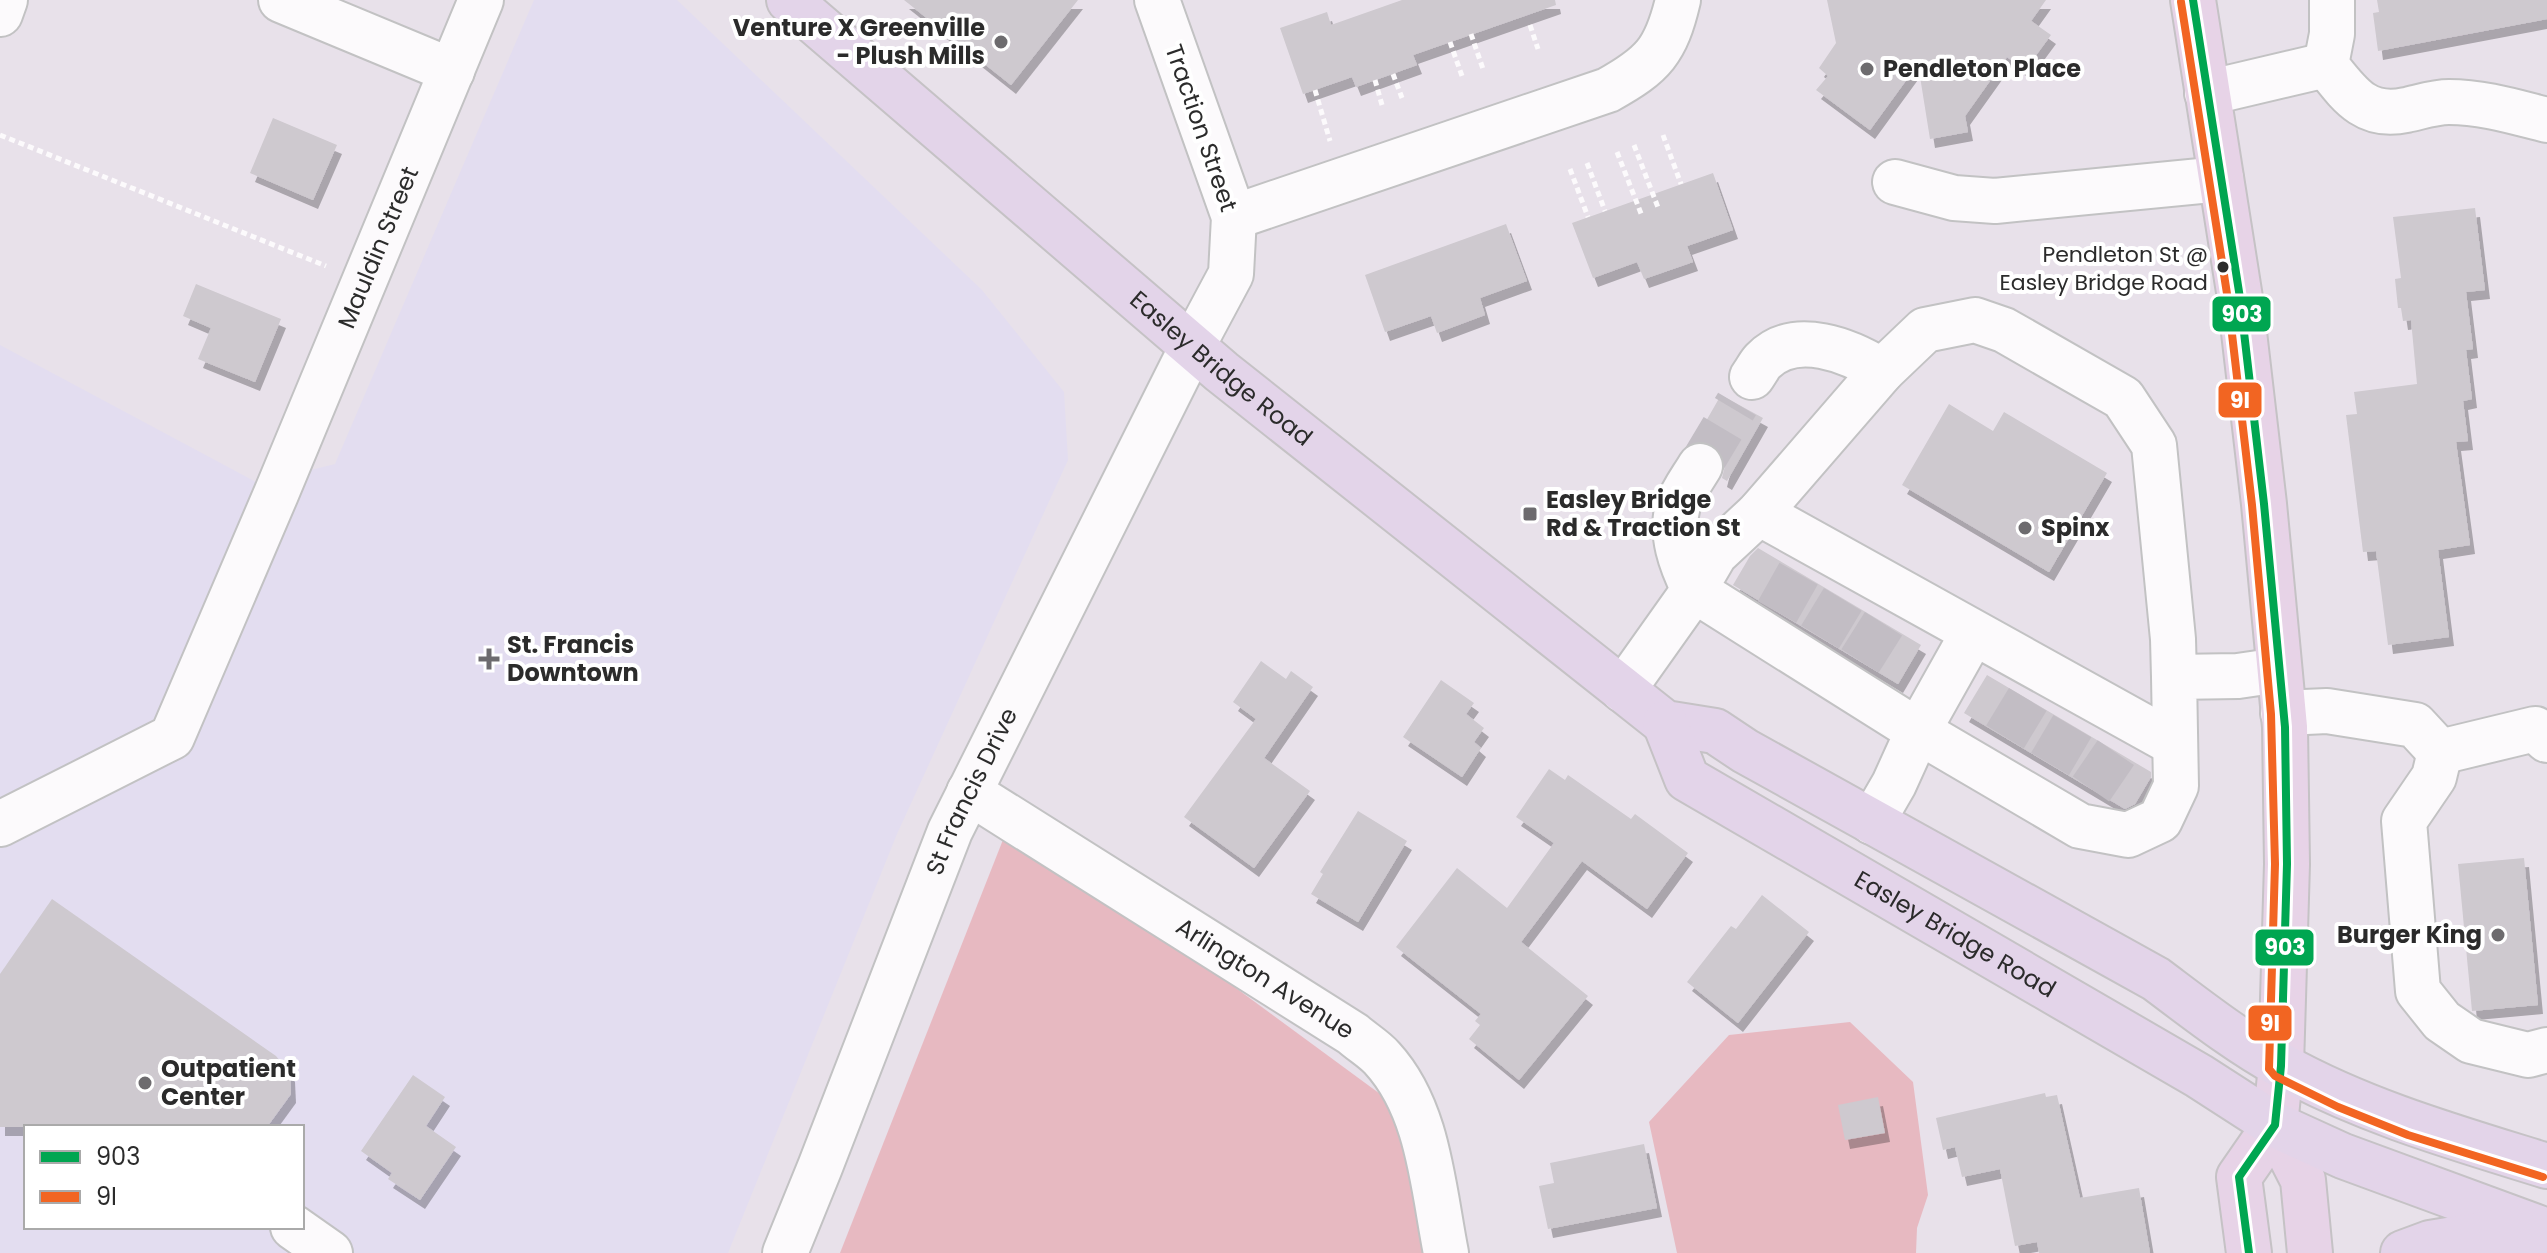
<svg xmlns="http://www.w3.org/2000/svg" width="2547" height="1253" viewBox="0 0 2547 1253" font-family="Poppins,sans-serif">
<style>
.medical{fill:#e3ddf0;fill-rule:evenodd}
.green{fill:#e7b9c1}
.building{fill:#cec9cf;filter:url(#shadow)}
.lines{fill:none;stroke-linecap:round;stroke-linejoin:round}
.minor-tunnel{stroke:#c2bdc4;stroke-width:44;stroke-dasharray:44 22;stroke-linecap:butt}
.minor-casing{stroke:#c2c2c3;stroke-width:48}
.major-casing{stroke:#c5c2c5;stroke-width:48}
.highway-casing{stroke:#c5c2c5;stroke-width:48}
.path{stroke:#fcfafc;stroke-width:5;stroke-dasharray:6 4;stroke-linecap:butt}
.minor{stroke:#fcfafc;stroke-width:44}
.major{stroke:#e7d3e7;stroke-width:44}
.highway{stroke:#e3d4e9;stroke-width:44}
.bus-1-casing{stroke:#fff;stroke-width:14}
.bus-2-casing{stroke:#fff;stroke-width:14}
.bus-1{stroke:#00a651;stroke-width:8}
.bus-2{stroke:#f26522;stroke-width:8}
.poi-dot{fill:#6d6b6e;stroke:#fff;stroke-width:3}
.bus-dot{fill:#2b2b2b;stroke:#fff;stroke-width:3}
.labels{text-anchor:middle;stroke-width:8;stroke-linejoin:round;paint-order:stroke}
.bus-label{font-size:22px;fill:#2b2b2b;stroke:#fff;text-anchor:end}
.poi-label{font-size:24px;font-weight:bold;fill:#2b2b2b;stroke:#fff;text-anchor:start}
.street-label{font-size:24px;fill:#2b2b2b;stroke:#fff}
.line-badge{stroke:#fff;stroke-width:3}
.badge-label{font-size:22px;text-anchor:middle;font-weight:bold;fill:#fff}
</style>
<defs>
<filter id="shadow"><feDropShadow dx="5" dy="9" stdDeviation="0" flood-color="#0004"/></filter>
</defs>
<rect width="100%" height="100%" fill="#e8e1ea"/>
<path class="medical" d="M534,0H677L982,290L1064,392L1068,460L897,834L728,1253H0V345L258,483L335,464ZM26,1127H302V1227H26Z"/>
<g class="green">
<polygon points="1010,822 1421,1124 1444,1253 840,1253"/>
<polygon points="1850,1022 1913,1082 1928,1195 1917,1228 1916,1253 1677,1253 1649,1122 1729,1035"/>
</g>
<g class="building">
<polygon points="904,0 1078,0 1011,85"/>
<polygon points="1402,0 1555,0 1556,5 1413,55 1417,65 1356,87 1352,77 1303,94 1280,28 1327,12 1331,25"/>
<polygon points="1827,0 2046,0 2031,21 2051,35 2025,70 2007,57 1965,116 1968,132 1930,139 1918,64 1870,130 1816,90 1828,76 1819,68 1836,43"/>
<polygon points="2377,0 2547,0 2547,19 2378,51 2373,13 2379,12"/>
<polygon points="273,118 337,145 313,200 250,173"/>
<polygon points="1713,173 1733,230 1687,246 1693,262 1644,279 1637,262 1593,278 1572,223"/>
<polygon points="2475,208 2485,290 2466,292 2473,349 2466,350 2472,399 2463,401 2468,441 2456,442 2470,545 2438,550 2449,637 2388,645 2376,551 2363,552 2346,415 2357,414 2354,392 2417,384 2411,320 2403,321 2401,308 2398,308 2395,279 2401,278 2393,217"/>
<polygon points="1506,224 1527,281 1480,298 1485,315 1437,333 1431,316 1385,332 1365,275"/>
<polygon points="196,284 281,319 255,382 198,359 211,328 183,316"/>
<polygon points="1721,395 1763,418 1727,481 1722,478 1725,466 1721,453 1712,444 1701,441 1694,442"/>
<polygon points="1949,404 1993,431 2004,412 2107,473 2049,572 1902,485"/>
<polygon points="1758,548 1921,645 1898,684 1733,585 1750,556"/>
<polygon points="1261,661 1286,679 1291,671 1313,687 1264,758 1310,791 1254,868 1184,817 1256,719 1233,702"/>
<polygon points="1987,675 2151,772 2151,777 2135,804 2125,809 1964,713"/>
<polygon points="1441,680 1474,703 1466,714 1484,728 1474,742 1481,748 1462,777 1403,737"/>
<polygon points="1549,769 1565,780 1568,775 1631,819 1635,814 1688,853 1647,909 1582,861 1521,942 1588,996 1519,1080 1469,1039 1480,1025 1475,1021 1481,1014 1396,947 1457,868 1507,908 1554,843 1516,817"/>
<polygon points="1358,811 1407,841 1358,922 1311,894 1323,874 1320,872"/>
<polygon points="2524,858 2538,1005 2472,1011 2458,864"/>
<polygon points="1762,895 1809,932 1738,1023 1687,982 1731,926 1736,929"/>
<polygon points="52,899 276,1056 290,1073 291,1094 267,1127 0,1127 0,974"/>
<polygon points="413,1075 445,1097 426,1126 456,1147 420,1200 388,1179 392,1173 361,1151"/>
<polygon points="2045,1093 2046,1097 2057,1095 2080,1198 2139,1188 2150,1253 2039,1253 2037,1242 2015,1246 2000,1169 1962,1177 1955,1147 1943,1150 1936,1118"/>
<polygon points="1878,1097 1885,1133 1845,1140 1838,1105"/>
<polygon points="1644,1144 1657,1208 1548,1229 1539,1186 1554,1183 1550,1163"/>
</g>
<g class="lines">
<g class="minor-tunnel">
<polyline points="1700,466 1737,404"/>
<polyline points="1777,612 1799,573"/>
<polyline points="1820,637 1843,599"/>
<polyline points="1860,661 1884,623"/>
<polyline points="2005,737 2028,699"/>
<polyline points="2050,764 2073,725"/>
<polyline points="2091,789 2117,751"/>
</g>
<defs>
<g id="minor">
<polyline points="281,0 452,71"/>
<path d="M2332,0V34L2326,65C2349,94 2365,119 2406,110C2420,107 2435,102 2449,102C2483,102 2515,112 2547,120"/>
<polyline points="0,14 5,0"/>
<polyline points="2207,93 2326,65"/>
<polyline points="1895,182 1954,198 1995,201 2221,179"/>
<path d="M1234,217L1608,90C1653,65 1666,51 1678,0"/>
<path d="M1752,377C1756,372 1759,365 1763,361C1795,328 1850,351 1882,371"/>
<polyline points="1759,513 2175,744"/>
<polyline points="2174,677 2176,786 2160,820 2128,835 2080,826 1918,731 1694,590 1715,554 1759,513 1882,371 1925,330 1975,320 2004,330 2123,398 2154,445 2173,639 2174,677 2238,676 2279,670"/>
<path d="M1623,690L1694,590C1681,564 1670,535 1678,505C1682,492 1693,478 1700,466"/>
<polyline points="2283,713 2327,711 2415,725 2440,752"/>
<polyline points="2440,752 2434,777 2404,821 2418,991 2442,1021 2471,1041 2528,1055 2547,1050"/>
<polyline points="2440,752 2535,729 2547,740"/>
<path id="s1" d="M969,792L1353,1034C1362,1042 1374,1049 1382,1058C1429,1109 1433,1188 1446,1253"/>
<polyline points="1872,822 1894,784 1918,731 1973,633"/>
<path id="s2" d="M0,824L172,737L276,494L481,0"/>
<polyline points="293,1227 330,1253"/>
<path id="s3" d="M785,1253L820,1167L950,831L1193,345L1231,274L1234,217L1157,0"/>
</g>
<g id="major">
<polyline points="2193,0 2240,298 2264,504 2285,727 2287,864 2281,1066 2275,1125 2239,1177 2249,1253"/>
<polyline points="2275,1125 2303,1180 2310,1253"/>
</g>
<g id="highway">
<path id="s4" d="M789,0L1222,372L1665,723L1715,731L1745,751L2156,979C2196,1009 2238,1042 2282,1066C2365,1112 2457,1138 2547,1166"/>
<path id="s5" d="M1665,723L1687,779L2199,1076L2275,1125L2343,1156L2547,1231"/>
<polyline points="2403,1253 2430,1243 2497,1232 2530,1238"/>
</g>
</defs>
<use href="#minor" class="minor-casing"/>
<use href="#major" class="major-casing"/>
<use href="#highway" class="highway-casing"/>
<g class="path">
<polyline points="1530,25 1538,49"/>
<polyline points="1471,34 1483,69"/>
<polyline points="1450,42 1462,76"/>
<polyline points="1393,74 1402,98"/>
<polyline points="1375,80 1382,105"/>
<polyline points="1315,90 1330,141"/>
<polyline points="0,135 326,266"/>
<polyline points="1663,135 1681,184"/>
<polyline points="1634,145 1659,210"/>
<polyline points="1617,152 1642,216"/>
<polyline points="1587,163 1605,211"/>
<polyline points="1570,169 1588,217"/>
</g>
<use href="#minor" class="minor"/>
<use href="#major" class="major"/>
<use href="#highway" class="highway"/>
<defs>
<polyline id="bus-1" points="2193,0 2240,298 2264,504 2285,727 2287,864 2281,1066 2275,1125 2239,1177 2249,1253"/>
<polyline id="bus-2" points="2181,2 2228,300 2252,505 2271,714 2275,864 2269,1069 2275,1076 2338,1107 2408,1135 2543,1177"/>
</defs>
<use href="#bus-1" class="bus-1-casing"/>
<use href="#bus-2" class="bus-2-casing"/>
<use href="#bus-1" class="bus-1"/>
<use href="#bus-2" class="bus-2"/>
</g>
<g class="poi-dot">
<circle cx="1001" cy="42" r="8"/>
<circle cx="1867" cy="69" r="8"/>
<rect x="1522" y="506" width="16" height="16" rx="4"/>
<circle cx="2025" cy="528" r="8"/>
<path d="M485 647h8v8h8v8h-8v8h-8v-8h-8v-8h8z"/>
<circle cx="2498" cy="935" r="8"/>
<circle cx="145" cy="1083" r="8"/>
</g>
<circle class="bus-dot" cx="2223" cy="267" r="7"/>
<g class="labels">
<g class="bus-label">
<text x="2208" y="262">Pendleton St @<tspan x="2208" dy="28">Easley Bridge Road</tspan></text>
</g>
<g class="poi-label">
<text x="985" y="36" text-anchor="end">Venture X Greenville<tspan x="985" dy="28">- Plush Mills</tspan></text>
<text x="1883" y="77">Pendleton Place</text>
<text x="1546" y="508">Easley Bridge<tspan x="1546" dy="28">Rd &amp; Traction St</tspan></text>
<text x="2041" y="536">Spinx</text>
<text x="507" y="653">St. Francis<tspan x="507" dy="28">Downtown</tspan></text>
<text x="2482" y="943" text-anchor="end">Burger King</text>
<text x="161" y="1077">Outpatient<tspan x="161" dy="28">Center</tspan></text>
</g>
<g class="street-label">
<text transform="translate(1201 128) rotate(71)" y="8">Traction Street</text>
<text dy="8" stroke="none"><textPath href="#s2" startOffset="724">Mauldin Street</textPath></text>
<text dy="8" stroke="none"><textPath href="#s4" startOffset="568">Easley Bridge Road</textPath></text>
<text dy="8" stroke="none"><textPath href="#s3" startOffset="498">St Francis Drive</textPath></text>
<text dy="8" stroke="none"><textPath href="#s5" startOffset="370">Easley Bridge Road</textPath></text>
<text dy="8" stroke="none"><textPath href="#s1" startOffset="350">Arlington Avenue</textPath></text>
</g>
</g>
<g class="line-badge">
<rect x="2211" y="295" width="61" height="38" rx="8" fill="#00a651"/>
<rect x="2217" y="381" width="46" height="38" rx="8" fill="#f26522"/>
<rect x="2254" y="928" width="61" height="39" rx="8" fill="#00a651"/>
<rect x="2247" y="1004" width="46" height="38" rx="8" fill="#f26522"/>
</g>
<g class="badge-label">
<text x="2242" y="322">903</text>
<text x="2240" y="408">9I</text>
<text x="2285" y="955">903</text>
<text x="2270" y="1031">9I</text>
</g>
<rect x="24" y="1125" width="280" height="104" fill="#ffffff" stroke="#aaaaaa" stroke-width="2"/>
<rect x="40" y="1151" width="40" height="12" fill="#00a651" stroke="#aaaaaa" stroke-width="2"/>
<text x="96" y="1165" font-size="24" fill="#2b2b2b">903</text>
<rect x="40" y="1191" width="40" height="12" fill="#f26522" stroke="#aaaaaa" stroke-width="2"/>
<text x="96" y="1205" font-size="24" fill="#2b2b2b">9I</text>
</svg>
